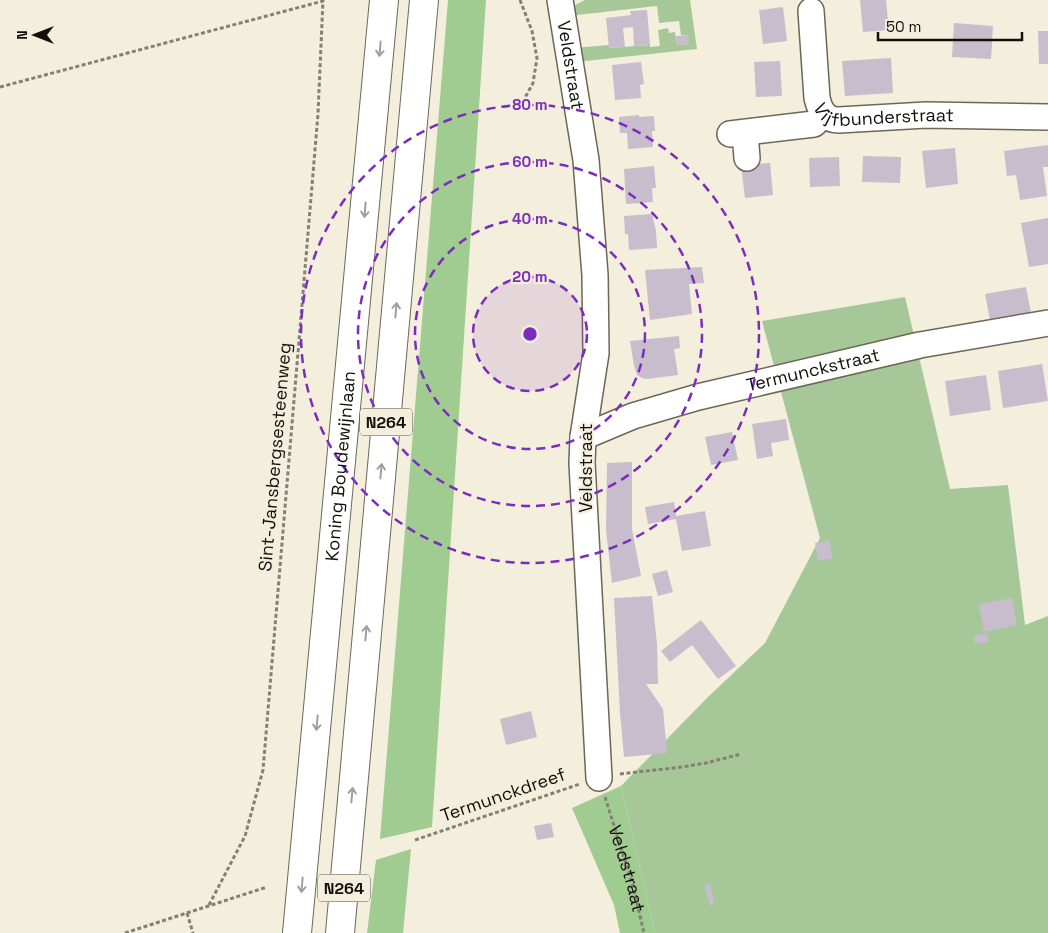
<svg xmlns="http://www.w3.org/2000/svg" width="1048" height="933" viewBox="0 0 1048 933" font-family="'Space Grotesk',sans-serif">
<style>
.green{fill:#a6c899}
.forest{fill:#a0cb91}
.building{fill:#c8bdcc}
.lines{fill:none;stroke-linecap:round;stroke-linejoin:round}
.minor-casing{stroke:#6c6758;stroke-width:28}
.highway-casing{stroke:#6c6758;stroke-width:30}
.path{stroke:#848075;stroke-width:3;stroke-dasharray:4 2.5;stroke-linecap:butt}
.minor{stroke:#fff;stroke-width:25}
.highway{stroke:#fff;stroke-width:28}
.oneway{stroke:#a09f9d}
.ring{fill:none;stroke:#7b2cbf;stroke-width:2.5;stroke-dasharray:9 6}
.labels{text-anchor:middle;stroke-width:4.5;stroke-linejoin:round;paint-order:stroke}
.shield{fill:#f4eedd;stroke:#56534a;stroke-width:1}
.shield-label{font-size:16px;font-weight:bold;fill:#12100b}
.street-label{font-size:18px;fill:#12100b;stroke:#f4eedd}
.centre{fill:#7b2cbf;stroke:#f4eedd;stroke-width:2.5}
.ring-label{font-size:15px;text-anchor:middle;font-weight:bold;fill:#7b2cbf;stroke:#f4eedd;stroke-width:4.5;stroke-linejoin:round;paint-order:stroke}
</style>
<rect width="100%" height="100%" fill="#f4eedd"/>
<g class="green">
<polygon points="567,0 574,0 575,5 585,0 690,0 697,49 576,62 574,48 609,45 609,48 650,45 650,47 660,46 658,30 668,28 669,33 675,32 677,45 688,44 688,35 681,35 679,21 659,23 657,6 568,16"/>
<polygon points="905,297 950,489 1008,485 1025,625 1048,616 1048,933 655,933 621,786 707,698 765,643 820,538 762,321"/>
</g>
<g class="forest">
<polygon points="448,0 486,0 432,827 380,839"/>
<polygon points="621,786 655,933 620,933 614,905 572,808"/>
<polygon points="411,849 403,933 367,933 376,860"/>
</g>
<g class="building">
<polygon points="860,0 886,0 889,30 863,32"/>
<polygon points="783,7 787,41 763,44 759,10"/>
<polygon points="647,10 650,45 634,46 633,27 623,28 625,47 609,48 606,18 631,15 630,11"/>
<polygon points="954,23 993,26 991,59 952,57"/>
<polygon points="1038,31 1048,31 1048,64 1039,64"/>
<polygon points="688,35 689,44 677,45 676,36"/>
<polygon points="891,58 893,93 845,96 842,61"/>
<polygon points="780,61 782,96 756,97 754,62"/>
<polygon points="641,62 644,84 640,85 641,98 615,100 612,65"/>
<polygon points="639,115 639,117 654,116 655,131 652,131 653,147 628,149 627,133 620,133 619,117"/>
<polygon points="1048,145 1048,167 1043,167 1047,196 1020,200 1016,175 1007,176 1004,151"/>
<polygon points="955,148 958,184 926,188 922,151"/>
<polygon points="863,156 901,157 900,183 862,182"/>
<polygon points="839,157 840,186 810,187 809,158"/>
<polygon points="770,163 773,195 745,198 741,165"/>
<polygon points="654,166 656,188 652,188 653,202 626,204 624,169"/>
<polygon points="652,214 656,231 657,248 629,250 628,234 625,234 624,216"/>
<polygon points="1048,218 1048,264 1029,267 1021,223"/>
<polygon points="702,267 704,283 689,284 692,314 650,320 645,270"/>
<polygon points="1026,287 1031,313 990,320 985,294"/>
<polygon points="679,336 680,348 674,349 678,375 647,379 642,378 637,375 634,366 630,341"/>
<polygon points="1042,364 1048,401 1003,408 998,371"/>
<polygon points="986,375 991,410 950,416 945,381"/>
<polygon points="786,419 789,440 771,443 773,456 757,459 752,424"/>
<polygon points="732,432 738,460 711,465 705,437"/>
<polygon points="632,462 632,529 641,576 612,583 606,530 607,463"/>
<polygon points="674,502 676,516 705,511 711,546 682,551 676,519 648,524 645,507"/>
<polygon points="829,540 833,558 818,561 815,543"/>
<polygon points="667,570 673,592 658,596 652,574"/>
<polygon points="652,596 657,644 658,684 646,684 663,709 667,753 624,757 620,713 614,598"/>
<polygon points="1012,598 1017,625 984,632 979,604"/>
<polygon points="701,620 736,666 718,679 692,645 670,662 661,651"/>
<polygon points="987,633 989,642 975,644 974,636"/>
<polygon points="531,711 537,737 506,745 500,719"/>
<polygon points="551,823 554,837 537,840 534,826"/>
<polygon points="710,884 714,904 710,905 704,885"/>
</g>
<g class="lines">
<defs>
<g id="minor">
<path id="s2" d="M560,0L586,160L595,275L596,353L583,437L582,463L599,778"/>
<path id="s3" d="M811,11L817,98C820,111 825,120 839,120L926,115L1048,117"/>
<polyline points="745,133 747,158"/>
<polyline points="730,134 814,124 824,114"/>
<path id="s4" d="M583,437L633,416L698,397L920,345L1048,323"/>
</g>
<g id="highway">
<path id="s5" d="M297,933L384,0"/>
<polyline points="340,933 424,0"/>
</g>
</defs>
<use href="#minor" class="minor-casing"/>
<use href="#highway" class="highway-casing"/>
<g class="path">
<polyline points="520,0 532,31 537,58 533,83 520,107"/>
<polyline points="0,87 323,1"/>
<polyline points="620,774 682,767 706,763 741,754"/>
<path id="s1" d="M605,797L633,886L644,933"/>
<polyline points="415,840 580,784"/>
<polyline points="209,905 245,836 263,770 318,114 323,0"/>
<polyline points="187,913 193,933"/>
<polyline points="125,933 267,887"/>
</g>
<use href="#minor" class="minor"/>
<use href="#highway" class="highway"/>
</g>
<defs><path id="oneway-shaft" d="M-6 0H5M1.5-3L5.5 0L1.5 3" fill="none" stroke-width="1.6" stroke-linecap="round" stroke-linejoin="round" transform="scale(1.25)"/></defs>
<g class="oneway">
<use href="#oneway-shaft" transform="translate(380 49) rotate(95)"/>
<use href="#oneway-shaft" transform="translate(365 210) rotate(95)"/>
<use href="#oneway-shaft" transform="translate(396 310) rotate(-85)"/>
<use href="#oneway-shaft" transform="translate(381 471) rotate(-85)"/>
<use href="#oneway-shaft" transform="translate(366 633) rotate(-85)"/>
<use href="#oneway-shaft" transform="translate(317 723) rotate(95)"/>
<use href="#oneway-shaft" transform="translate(352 795) rotate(-85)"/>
<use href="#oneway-shaft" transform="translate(302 885) rotate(95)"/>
</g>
<circle cx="530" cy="334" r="57" fill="#7b2cbf" fill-opacity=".12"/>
<g class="ring">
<circle cx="530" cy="334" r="57"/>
<circle cx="530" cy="334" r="115"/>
<circle cx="530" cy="334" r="172"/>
<circle cx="530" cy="334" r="229"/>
</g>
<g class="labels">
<g class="shield">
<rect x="360" y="408.5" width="52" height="27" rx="4"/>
<rect x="318" y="874.5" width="52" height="27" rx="4"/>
</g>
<g class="shield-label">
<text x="386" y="428">N264</text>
<text x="344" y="894">N264</text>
</g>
<g class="street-label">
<text dy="6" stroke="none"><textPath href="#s2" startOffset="66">Veldstraat</textPath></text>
<text dy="6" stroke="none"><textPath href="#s3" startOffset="165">Vijfbunderstraat</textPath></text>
<text dy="6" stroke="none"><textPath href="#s4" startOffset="240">Termunckstraat</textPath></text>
<text transform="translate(275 457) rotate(-85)" y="6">Sint-Jansbergsesteenweg</text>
<text dy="6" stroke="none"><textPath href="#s5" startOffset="469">Koning Boudewijnlaan</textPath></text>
<text transform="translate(586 468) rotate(-90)" y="6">Veldstraat</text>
<text transform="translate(503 795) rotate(-19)" y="6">Termunckdreef</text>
<text dy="6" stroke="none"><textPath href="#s1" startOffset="75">Veldstraat</textPath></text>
</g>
</g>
<circle cx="530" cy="334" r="8" class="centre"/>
<g class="ring-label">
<text x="530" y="110">80 m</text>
<text x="530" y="167">60 m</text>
<text x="530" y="224">40 m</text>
<text x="530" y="282">20 m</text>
</g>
<g transform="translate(35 35) rotate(270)" stroke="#f4eedd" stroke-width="4" paint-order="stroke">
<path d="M0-4L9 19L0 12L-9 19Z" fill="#12100b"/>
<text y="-8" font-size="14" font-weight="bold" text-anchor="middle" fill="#12100b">N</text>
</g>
<path d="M878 32v8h144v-8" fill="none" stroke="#12100b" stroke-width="2.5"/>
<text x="886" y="32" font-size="15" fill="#12100b" stroke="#f4eedd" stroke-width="4" paint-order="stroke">50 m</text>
</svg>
